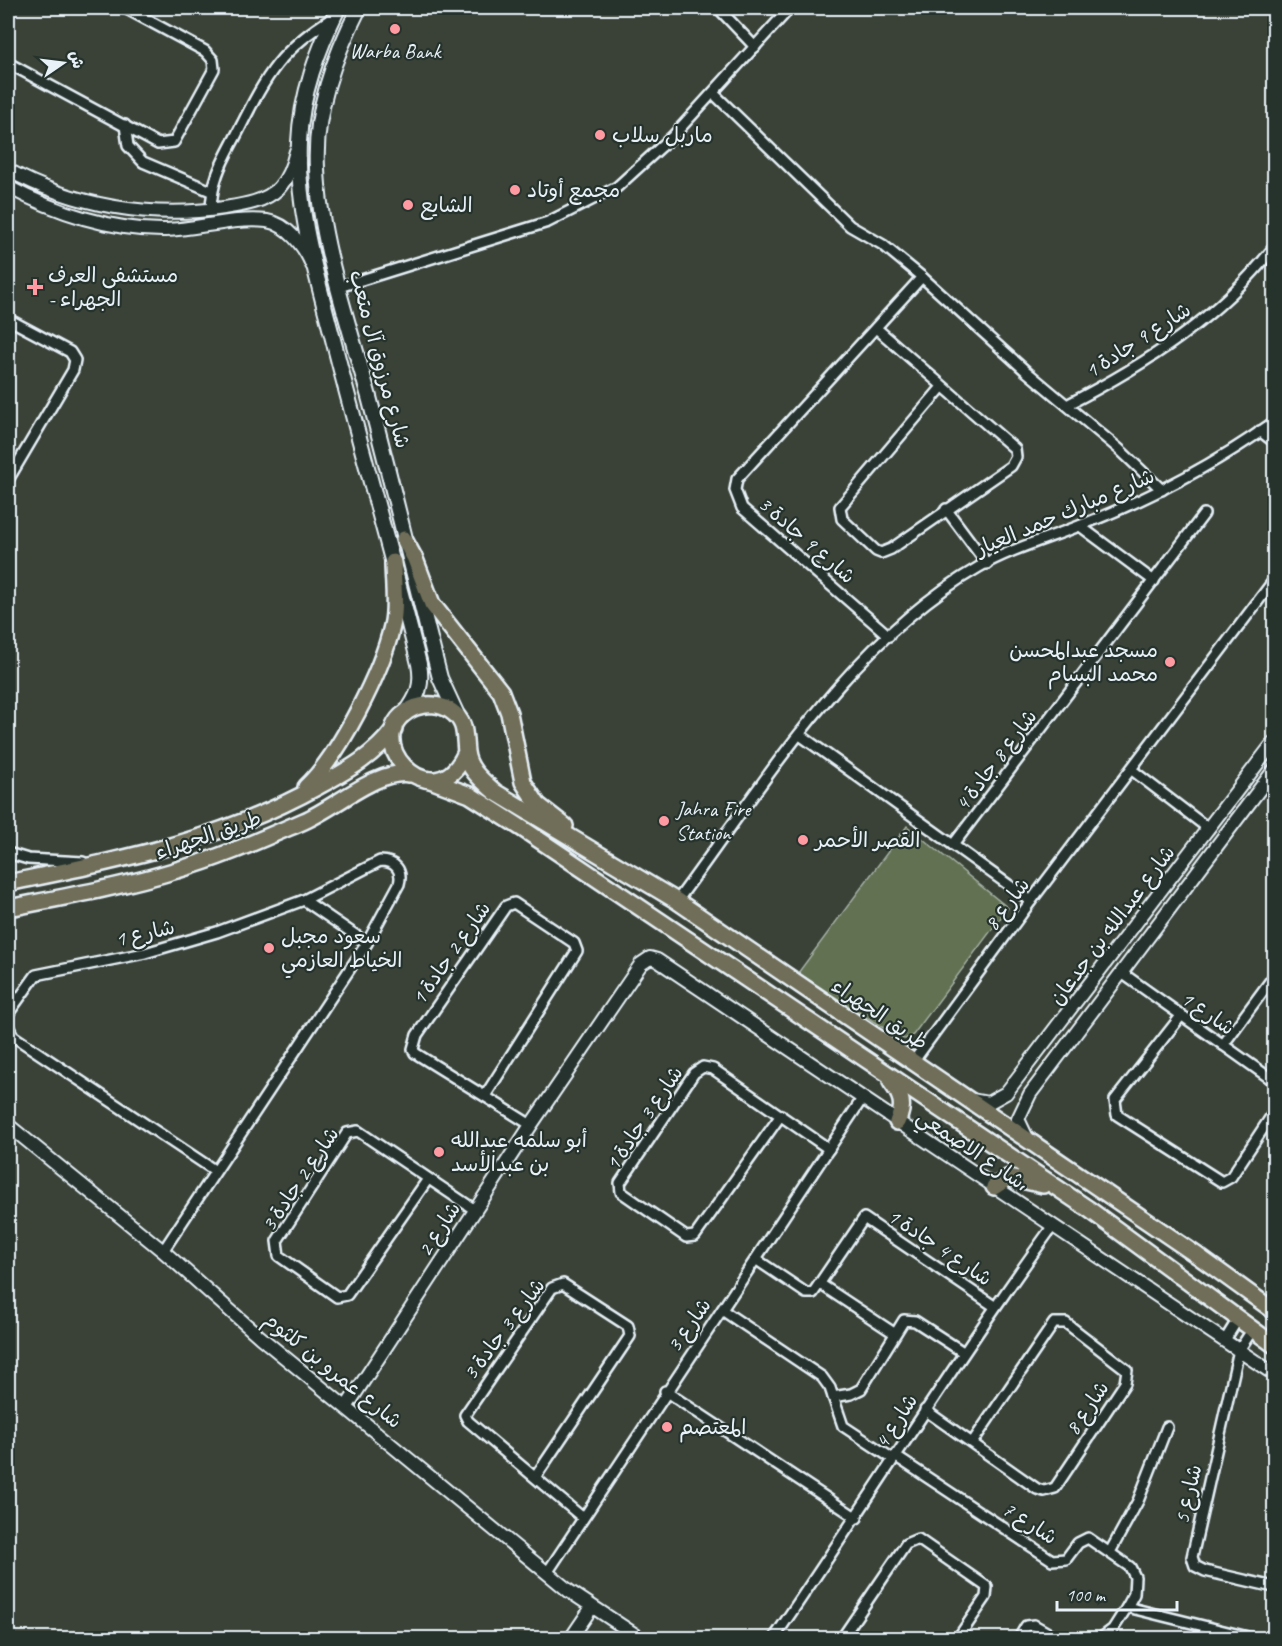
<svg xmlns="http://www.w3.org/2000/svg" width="1282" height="1646" viewBox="0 0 1282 1646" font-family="Caveat,'Playpen Sans Arabic',sans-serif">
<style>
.green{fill:#637152;stroke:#a6b1a5;stroke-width:1.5}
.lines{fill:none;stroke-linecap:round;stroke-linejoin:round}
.minor-casing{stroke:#e8f1f8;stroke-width:14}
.tertiary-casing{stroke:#e8f1f8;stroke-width:16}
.secondary-casing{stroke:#e8f1f8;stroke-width:18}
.trunk-casing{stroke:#e8f1f8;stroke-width:20}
.minor{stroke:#26332d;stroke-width:9}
.tertiary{stroke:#26332d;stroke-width:12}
.secondary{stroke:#26332d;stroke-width:14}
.trunk{stroke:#706e59;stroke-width:15}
.poi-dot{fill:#ff9aa2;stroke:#26332d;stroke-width:2}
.labels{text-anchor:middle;stroke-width:4.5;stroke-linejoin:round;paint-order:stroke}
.poi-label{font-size:21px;fill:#e8f1f8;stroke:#26332d;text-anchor:start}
.street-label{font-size:21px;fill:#e8f1f8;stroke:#26332d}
</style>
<rect width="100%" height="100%" fill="#3a4238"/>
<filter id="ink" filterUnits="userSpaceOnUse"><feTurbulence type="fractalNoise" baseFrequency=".0167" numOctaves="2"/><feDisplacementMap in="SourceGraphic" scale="12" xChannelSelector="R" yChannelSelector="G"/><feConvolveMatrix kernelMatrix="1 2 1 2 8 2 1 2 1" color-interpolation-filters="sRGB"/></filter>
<g filter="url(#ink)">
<polygon class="green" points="907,826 1008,908 913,1035 905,1039 899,1038 798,973"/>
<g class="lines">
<defs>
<g id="minor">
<polyline points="718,8 755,47"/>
<polyline points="8,63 158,144 174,142 214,69 213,60 205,51 125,8"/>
<polyline points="713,93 850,226 883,245 922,277 1027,372 1119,449 1162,490"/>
<polyline points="125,125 128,146 143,162 211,191"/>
<path d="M211,210C212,175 225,158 240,128C267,74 281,49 334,17"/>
<polyline points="339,287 548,222 617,187 673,136 790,8"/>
<polyline points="8,319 70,352 75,360 73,370 8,480"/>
<polyline points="876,328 1015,449 1016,457 1011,466 891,549 881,553 876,551 842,519 840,507 942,387"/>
<path d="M1067,405C1146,364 1219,318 1274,247"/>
<polyline points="1260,431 1274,442"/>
<polyline points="946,509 987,564"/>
<polyline points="1080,526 1154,581"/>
<polyline points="889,636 742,508 735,490 737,479 922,277"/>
<polyline points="800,735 1031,901"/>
<polyline points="1132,770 1209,829"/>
<polyline points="953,845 1204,514"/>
<polyline points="8,853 28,859 83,862"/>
<polyline points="304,900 367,943"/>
<path d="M677,901C765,783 848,642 979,567C1011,549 1046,539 1079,526C1149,499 1214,465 1274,422"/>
<polyline points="1122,973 1274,1081"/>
<path d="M8,1014L36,975L145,953L217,932L304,900L380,861C395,861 403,870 399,884L367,943L163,1251"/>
<polyline points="1181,1016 1115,1100 1117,1115 1222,1182 1231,1177 1274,1112"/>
<polyline points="8,1026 13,1036 214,1170"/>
<polyline points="1223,1045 1274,976"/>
<polyline points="913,1062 1031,901 1274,580"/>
<polyline points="485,1096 577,951 574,943 514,903 506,906 417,1035 413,1049 415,1053 531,1125"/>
<polyline points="781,1115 695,1236 686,1237 621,1192 620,1183 694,1073 703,1067 713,1069 829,1149"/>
<polyline points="428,1179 347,1295 337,1297 279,1256 277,1241 347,1133 358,1131 475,1210"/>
<polyline points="757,1260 806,1293 813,1293 864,1218 994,1306"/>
<polyline points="820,1284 894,1333"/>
<polyline points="722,1310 822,1377 830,1388 843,1426 893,1459"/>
<polyline points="1253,1329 1239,1350 1192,1557 1195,1566 1205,1571 1274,1587"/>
<polyline points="1225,1340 1238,1319"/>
<polyline points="665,1391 857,1518"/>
<polyline points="833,1397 851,1394 861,1389 904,1320 915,1321 963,1352"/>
<polyline points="925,1410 1037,1489 1044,1491 1055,1488 1125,1383 1127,1370 1066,1323 1054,1323 972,1443"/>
<polyline points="895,1456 1052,1560 1066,1559 1078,1543 1088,1538 1130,1567 1135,1577 1134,1594 1127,1607 1113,1629 1101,1638"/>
<polyline points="536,1476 630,1336 628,1326 563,1284 552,1288 465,1415 468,1421 583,1518"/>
<polyline points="1110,1552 1138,1501 1167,1427"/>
<path d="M547,1573C651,1414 758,1258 862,1099"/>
<polyline points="1127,1607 1252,1638"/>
<path d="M774,1638C868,1501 955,1361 1052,1227"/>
<polyline points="842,1638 906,1544 918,1539 987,1587 986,1597 958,1638"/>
<polyline points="1019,1638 1026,1626 1034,1625 1057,1638"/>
</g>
<g id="tertiary">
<path d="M8,170C74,206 150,219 224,208C243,205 265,202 279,188C289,177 293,164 296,151"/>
<path d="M8,187C55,212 112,231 166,230C199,229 234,217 267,221C287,224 305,247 312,265"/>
<polyline points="972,1100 988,1103 1006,1093 1274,742"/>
<polyline points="8,1125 163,1251 260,1337 569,1591 640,1638"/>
<polyline points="1027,1138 1018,1119 1030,1094 1274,770"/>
<polyline points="347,1406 531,1125 641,964 650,958 657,960 1274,1374"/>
<polyline points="571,1638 592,1607"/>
</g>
<g id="secondary">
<path d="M338,8C318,50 301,94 299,142C296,214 319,283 336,351C363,456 393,559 419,664C423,685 418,697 405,714"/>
<path d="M359,8C334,57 314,111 317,168C319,239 350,328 369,397C394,491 416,585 440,678L458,717"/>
</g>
<g id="trunk">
<polyline points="404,539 415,559 432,604 501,692 509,713 523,782 538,805 565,826"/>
<path d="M466,752C434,826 351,733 416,707C427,703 441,704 451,711C467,722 464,736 466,752C468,770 483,781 495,792L677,901L1198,1256L1274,1311"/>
<polyline points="430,780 470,795 523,829 1090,1210 1274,1345"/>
<path d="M306,787C339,756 382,671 392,626C397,607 393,582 393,562"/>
<path d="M8,883C119,860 218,842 319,786C348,770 374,756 394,729"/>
<path d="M8,908C64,897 121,887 177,870C220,858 262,839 304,821C337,807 376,769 410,774"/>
<path d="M891,1082C902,1096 905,1106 897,1122"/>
<polyline points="994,1187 1009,1177 1043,1185"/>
</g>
</defs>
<use href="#minor" class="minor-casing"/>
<use href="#tertiary" class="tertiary-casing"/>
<use href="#secondary" class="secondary-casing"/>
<use href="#trunk" class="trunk-casing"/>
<use href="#minor" class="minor"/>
<use href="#tertiary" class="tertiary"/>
<use href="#secondary" class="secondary"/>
<use href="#trunk" class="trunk"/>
</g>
</g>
<g class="poi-dot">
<circle cx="395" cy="29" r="6"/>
<circle cx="600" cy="135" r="6"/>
<circle cx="515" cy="190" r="6"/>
<circle cx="408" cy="205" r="6"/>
<path d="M32 278h6v6h6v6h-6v6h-6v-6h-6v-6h6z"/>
<circle cx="1170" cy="662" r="6"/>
<circle cx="664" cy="821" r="6"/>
<circle cx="803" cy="840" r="6"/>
<circle cx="269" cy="948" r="6"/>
<circle cx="439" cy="1152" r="6"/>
<circle cx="667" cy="1427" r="6"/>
</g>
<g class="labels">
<g class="poi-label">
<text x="395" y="58" text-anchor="middle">Warba Bank</text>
<text x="612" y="142">ماربل سلاب</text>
<text x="527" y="197">مجمع أوتاد</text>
<text x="420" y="212">الشايع</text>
<text x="48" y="282">مستشفى العرف<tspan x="48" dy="24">- الجهراء</tspan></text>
<text x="1158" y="657" text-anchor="end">مسجد عبدالمحسن<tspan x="1158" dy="24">محمد البسام</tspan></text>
<text x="676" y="816">Jahra Fire<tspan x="676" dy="24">Station</tspan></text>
<text x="815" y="847">القصر الأحمر</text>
<text x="281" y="943">سعود مجبل<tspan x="281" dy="24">الخياط العازمي</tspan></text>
<text x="451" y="1147">أبو سلمه عبدالله<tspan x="451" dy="24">بن عبدالأسد</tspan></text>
<text x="679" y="1434">المعتصم</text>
</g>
<g class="street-label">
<text transform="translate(1138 340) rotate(-33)" y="7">شارع 9 جادة 1</text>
<text transform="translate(380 359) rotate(75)" y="7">شارع مرزوق آل متعب</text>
<text transform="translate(1065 512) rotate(-23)" y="7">شارع مبارك حمد العيار</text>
<text transform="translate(807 540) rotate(41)" y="7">شارع 9 جادة 3</text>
<text transform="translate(996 760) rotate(-53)" y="7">شارع 8 جادة 4</text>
<text transform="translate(208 835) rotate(-19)" y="7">طريق الجهراء</text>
<text transform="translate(1007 904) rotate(-53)" y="7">شارع 8</text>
<text transform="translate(1112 925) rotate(-53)" y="7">شارع عبدالله بن جدعان</text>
<text transform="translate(145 933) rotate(-13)" y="7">شارع 1</text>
<text transform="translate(451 953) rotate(-55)" y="7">شارع 2 جادة 1</text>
<text transform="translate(1208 1013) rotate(35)" y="7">شارع 1</text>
<text transform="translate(880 1014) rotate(34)" y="7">طريق الجهراء</text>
<text transform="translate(644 1118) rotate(-56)" y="7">شارع 3 جادة 1</text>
<text transform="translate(973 1150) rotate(34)" y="7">شارع الاصمعي،</text>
<text transform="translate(300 1179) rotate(-56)" y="7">شارع 2 جادة 3</text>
<text transform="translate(439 1229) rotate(-57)" y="7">شارع 2</text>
<text transform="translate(940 1247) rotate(34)" y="7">شارع 4 جادة 1</text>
<text transform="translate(689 1325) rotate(-55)" y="7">شارع 3</text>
<text transform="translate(504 1329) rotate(-53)" y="7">شارع 3 جادة 3</text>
<text transform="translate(333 1370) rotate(39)" y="7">شارع عمرو بن كلثوم</text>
<text transform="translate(1087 1408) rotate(-56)" y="7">شارع 8</text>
<text transform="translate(896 1421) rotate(-57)" y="7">شارع 4</text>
<text transform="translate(1188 1494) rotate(-77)" y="7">شارع 5</text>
<text transform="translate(1030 1523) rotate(33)" y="7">شارع 7</text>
</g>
</g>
<rect width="1282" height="1646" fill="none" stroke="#26332d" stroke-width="30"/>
<rect x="15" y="15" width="1252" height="1616" fill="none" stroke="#e8f1f8" stroke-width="2" filter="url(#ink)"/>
<g transform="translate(63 63) rotate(76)" stroke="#26332d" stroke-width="4.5" paint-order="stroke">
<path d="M0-4.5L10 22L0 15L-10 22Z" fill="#e8f1f8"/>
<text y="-9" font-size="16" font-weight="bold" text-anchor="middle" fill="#e8f1f8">ش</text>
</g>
<path d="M1057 1601v9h120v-9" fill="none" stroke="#e8f1f8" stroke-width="3"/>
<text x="1066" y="1601" font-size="18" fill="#e8f1f8" stroke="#26332d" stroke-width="4.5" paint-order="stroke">100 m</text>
</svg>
